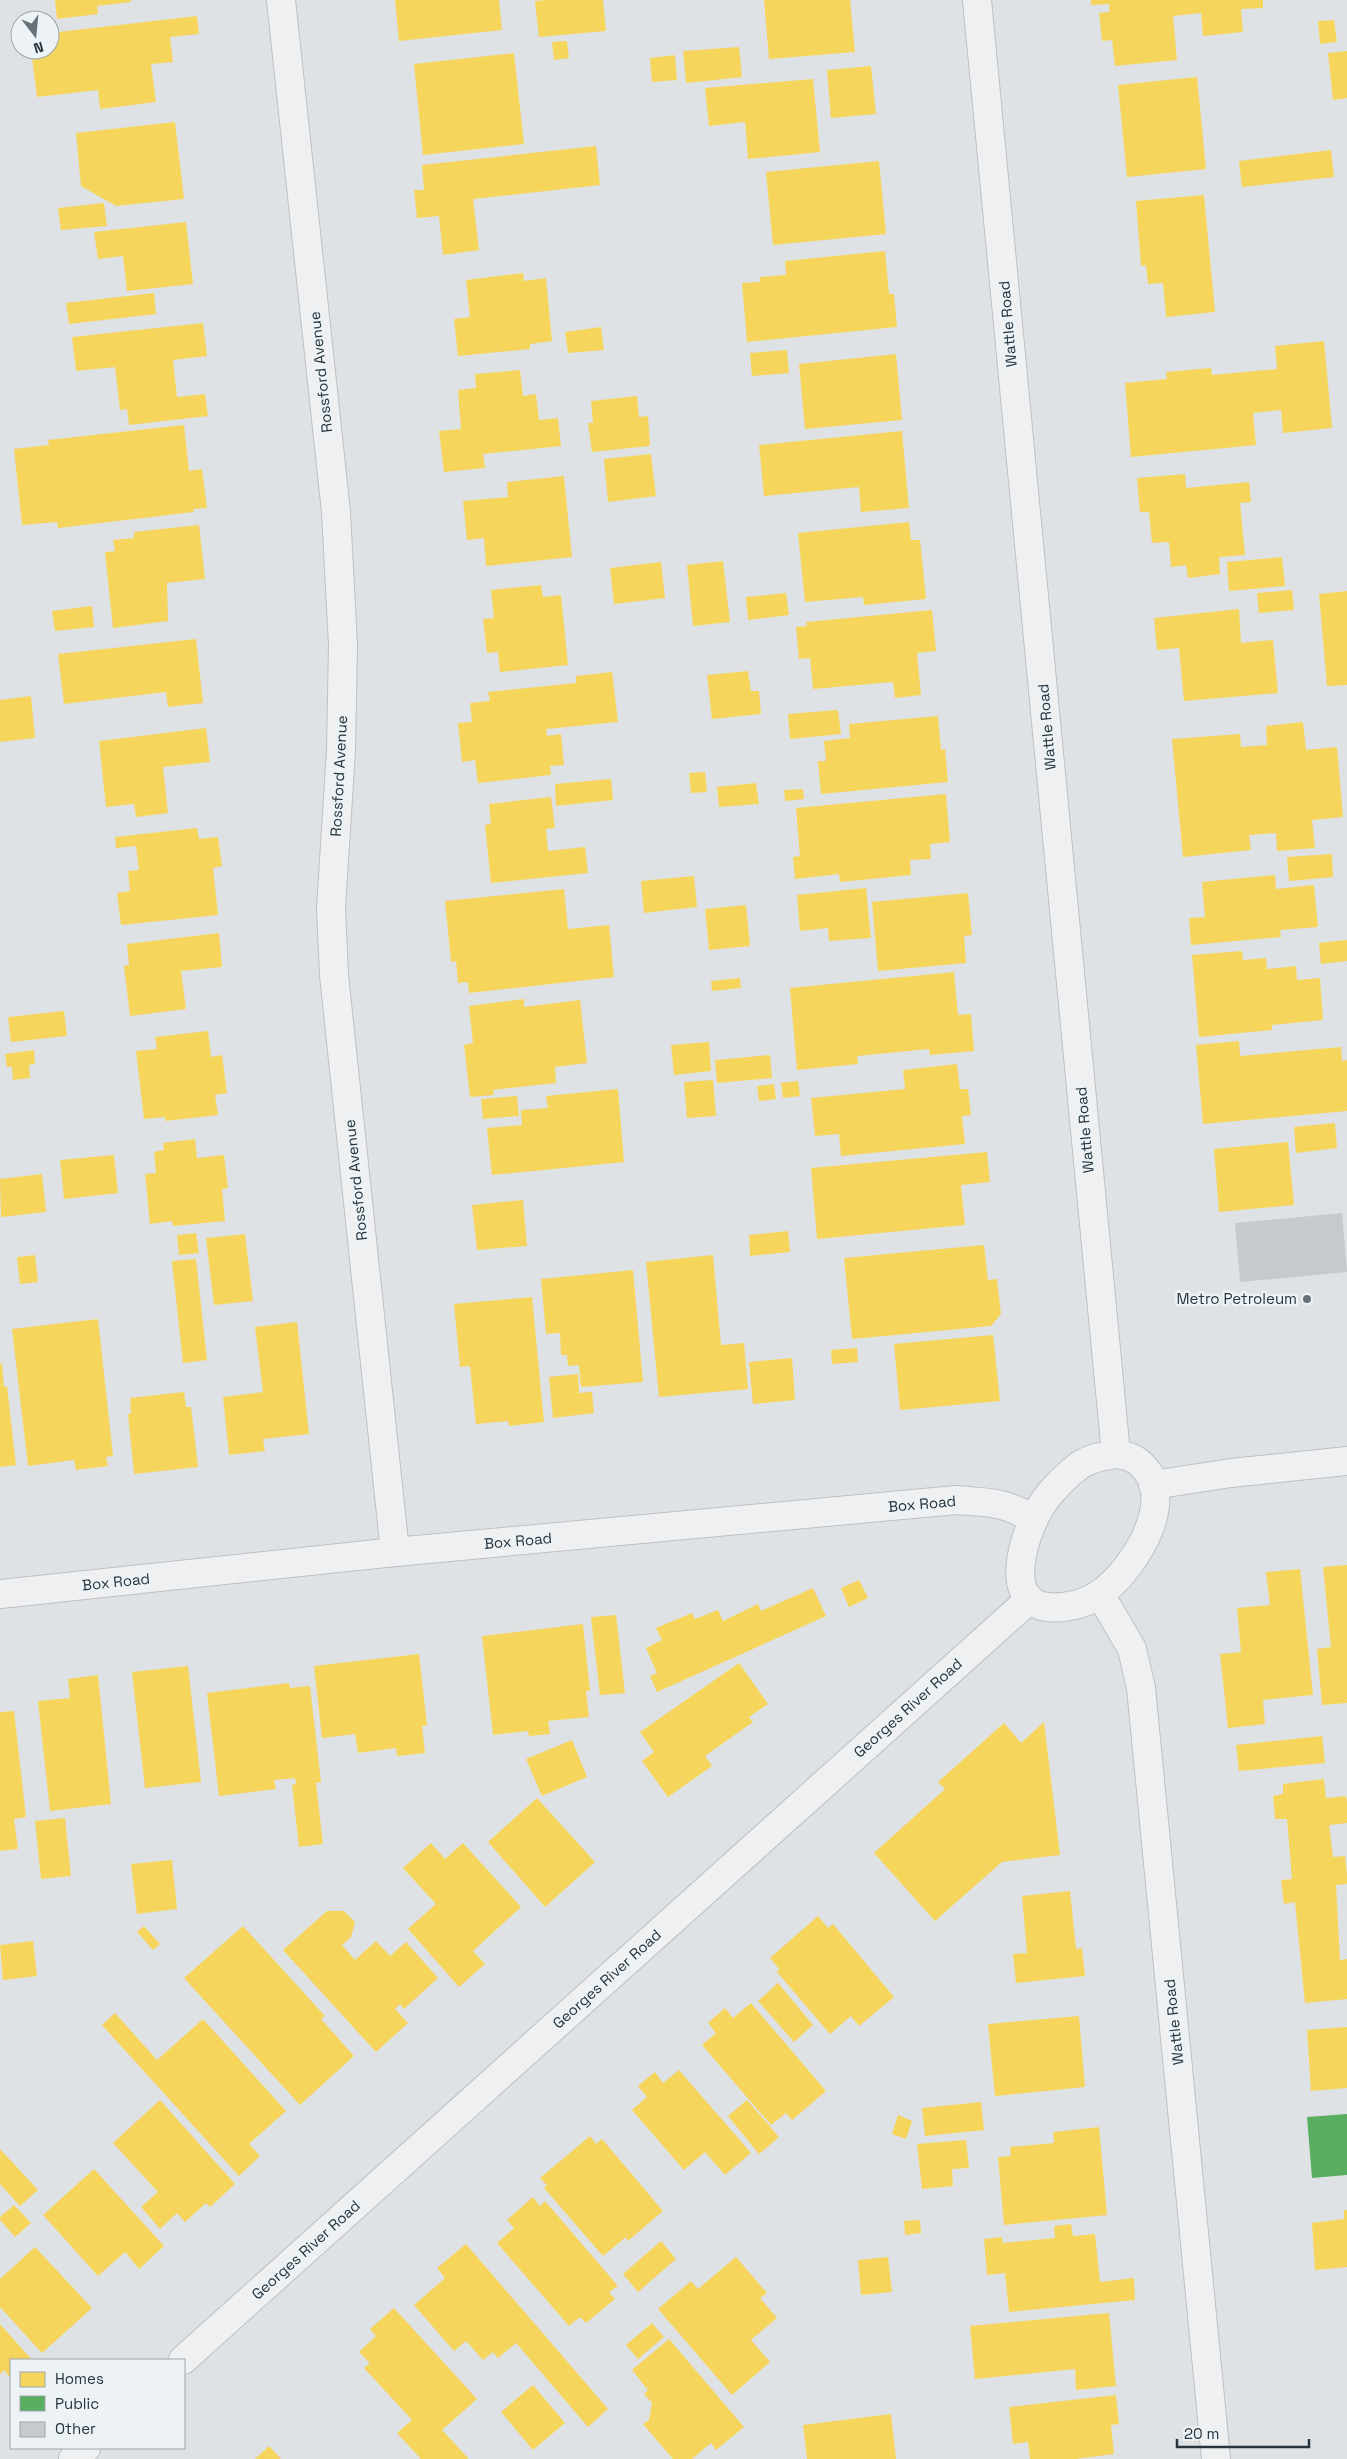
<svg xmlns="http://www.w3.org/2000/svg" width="1347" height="2459" viewBox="0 0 1347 2459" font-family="'Space Grotesk',sans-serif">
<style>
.homes{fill:#f6d55c}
.public{fill:#5aae61}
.building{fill:#c7cacd}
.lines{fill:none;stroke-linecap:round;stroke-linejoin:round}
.minor-casing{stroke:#bec0c3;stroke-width:30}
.minor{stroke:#eff0f1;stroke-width:28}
.poi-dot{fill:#677178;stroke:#ecf2f5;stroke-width:2}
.labels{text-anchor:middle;stroke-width:5;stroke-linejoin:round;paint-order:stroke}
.street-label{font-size:15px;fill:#27343d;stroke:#ecf2f5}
.poi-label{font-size:15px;fill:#27343d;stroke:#ecf2f5;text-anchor:end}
</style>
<rect width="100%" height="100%" fill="#dfe2e5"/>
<g class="homes">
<polygon points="55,0 131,0 131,2 97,6 98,14 57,19"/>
<polygon points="395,0 499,0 502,30 399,41"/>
<polygon points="546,0 603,0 606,31 539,37 535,1"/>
<polygon points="764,0 850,0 855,52 769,59"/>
<polygon points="1091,0 1263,0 1263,8 1241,9 1243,32 1203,36 1201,13 1173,16 1177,60 1115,66 1112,40 1102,41 1099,13 1109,12 1109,4 1091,5"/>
<polygon points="197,16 199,34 170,37 173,62 151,64 156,102 100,109 98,90 37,97 31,50 50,50 50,33"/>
<polygon points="1334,20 1337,42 1320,44 1318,21"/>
<polygon points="567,41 569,58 554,60 552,42"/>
<polygon points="739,47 742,77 686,83 683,51"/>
<polygon points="1347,51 1347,98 1333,100 1328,53"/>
<polygon points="514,53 524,144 423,155 414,64"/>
<polygon points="675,55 677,80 652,82 650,58"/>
<polygon points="871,66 876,114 831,118 827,70"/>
<polygon points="1197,77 1206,169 1127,177 1118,85"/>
<polygon points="813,79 820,152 748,159 745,122 709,126 705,88"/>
<polygon points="175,122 184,199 116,206 81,186 76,133"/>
<polygon points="596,146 600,185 473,199 479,250 443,255 439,216 417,218 414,190 424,190 422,165"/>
<polygon points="1331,150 1334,177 1242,187 1239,161"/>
<polygon points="879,161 886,234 773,245 766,172"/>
<polygon points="1204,195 1215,312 1166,317 1163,283 1148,284 1146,265 1141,266 1136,201"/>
<polygon points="104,203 107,226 61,230 58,208"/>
<polygon points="186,222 193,284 127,291 123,256 98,259 94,232"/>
<polygon points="885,251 889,294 894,294 897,327 747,342 742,283 760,282 760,277 786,275 785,261"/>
<polygon points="523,273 524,281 546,278 552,341 530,344 530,349 458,356 454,319 470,317 466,280"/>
<polygon points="154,293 156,314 69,324 66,303"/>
<polygon points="203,323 207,356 173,360 177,397 205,394 208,416 129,425 127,409 120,410 115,367 76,371 72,337"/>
<polygon points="601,327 604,350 568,353 565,332"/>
<polygon points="1324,341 1332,428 1283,433 1281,410 1253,413 1256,445 1131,457 1125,383 1167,379 1166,372 1211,368 1212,375 1277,369 1275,346"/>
<polygon points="787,350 789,373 752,376 750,353"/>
<polygon points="896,354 902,420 805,429 799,364"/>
<polygon points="520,370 523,396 536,394 539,420 558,418 561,446 483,454 485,468 444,472 439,431 461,429 458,390 476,388 475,374"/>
<polygon points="637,396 639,417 648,416 650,446 592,452 588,423 593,423 591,401"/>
<polygon points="184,425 189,471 202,469 207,508 193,509 194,512 58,528 57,522 22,525 14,449 49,445 48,440"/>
<polygon points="902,431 909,508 861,512 859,487 764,496 759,445"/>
<polygon points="651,454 656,496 608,502 604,459"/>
<polygon points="1185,474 1186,488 1249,482 1251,502 1240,503 1245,555 1219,557 1220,574 1188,578 1186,565 1171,567 1169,542 1152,543 1149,512 1140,512 1137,478"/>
<polygon points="564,476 572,557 486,566 484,538 467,540 463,501 508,497 507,482"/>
<polygon points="909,522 911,540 920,540 926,599 864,605 863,597 805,602 798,533"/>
<polygon points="199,525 205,579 167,583 168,621 113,628 105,552 115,551 113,540 134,538 134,532"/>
<polygon points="1282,557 1285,586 1229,591 1227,562"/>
<polygon points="723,561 730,622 693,626 687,565"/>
<polygon points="661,562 665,598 614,604 610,568"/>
<polygon points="541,585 543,597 561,595 568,665 500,672 498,652 487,653 483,619 494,618 491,590"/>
<polygon points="1292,590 1294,610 1259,613 1257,593"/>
<polygon points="1347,591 1347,685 1327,686 1319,594"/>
<polygon points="786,593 789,615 748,620 746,597"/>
<polygon points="92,606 94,627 55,631 52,611"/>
<polygon points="1239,609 1241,643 1273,640 1278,693 1184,701 1179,648 1157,650 1154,618"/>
<polygon points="932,610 936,651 917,653 921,695 895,698 893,682 813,689 810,658 799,659 796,627 807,626 806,622"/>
<polygon points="196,639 203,703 168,707 166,692 64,704 58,654"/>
<polygon points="748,671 751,691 759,691 761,714 712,719 707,675"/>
<polygon points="612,672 618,722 546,729 547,736 561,734 564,765 550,766 551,775 478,783 475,760 462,762 458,723 472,722 470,703 490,701 488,692 576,683 576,676"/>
<polygon points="31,696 35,738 0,742 0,700"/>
<polygon points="838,710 841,734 790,739 788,714"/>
<polygon points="938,716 941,750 945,749 948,782 821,794 818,761 826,761 824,741 850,738 849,724"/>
<polygon points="1303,722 1306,750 1337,747 1343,817 1312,820 1315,848 1277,851 1276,833 1249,835 1251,850 1183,857 1172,739 1240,734 1241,747 1267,745 1266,726"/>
<polygon points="206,728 210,762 163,767 168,813 136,817 134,804 106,807 99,741"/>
<polygon points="705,772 707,792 691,793 689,773"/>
<polygon points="611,779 613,800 556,806 555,784"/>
<polygon points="756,783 759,804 719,807 717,787"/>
<polygon points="803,789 804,799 785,801 784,790"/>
<polygon points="946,794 950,842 930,844 931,859 910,860 911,875 840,882 839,874 795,879 793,857 800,856 796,808"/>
<polygon points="551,797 555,828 546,829 548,851 585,847 588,873 491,883 485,825 491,824 489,804"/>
<polygon points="197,828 199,839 218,837 222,866 213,868 218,915 121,925 117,893 130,891 128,871 139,870 136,846 116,848 115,837"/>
<polygon points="1332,854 1333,877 1289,881 1287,857"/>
<polygon points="1275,875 1276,889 1314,885 1318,927 1280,930 1281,937 1191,945 1189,918 1205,917 1202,882"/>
<polygon points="694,876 697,907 644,913 641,881"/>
<polygon points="866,888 871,938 829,941 828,928 800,931 797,895"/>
<polygon points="564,889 568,929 609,925 614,977 469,993 468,982 458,983 456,961 451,962 445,901"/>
<polygon points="968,893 972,935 964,936 966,963 878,971 872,902"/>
<polygon points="746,905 750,946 709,950 705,909"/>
<polygon points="219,933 222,967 181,971 186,1009 130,1016 124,966 129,965 127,944"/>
<polygon points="1347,940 1347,961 1321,964 1319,943"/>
<polygon points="1242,951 1243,960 1266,958 1267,969 1296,966 1297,980 1320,978 1323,1020 1272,1025 1272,1030 1199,1037 1192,955"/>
<polygon points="954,972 958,1015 971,1014 974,1051 930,1055 929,1049 857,1056 858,1064 797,1070 790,988"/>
<polygon points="740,978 741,988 712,991 711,981"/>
<polygon points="524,999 524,1007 580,1000 587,1063 555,1067 556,1083 493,1090 494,1095 470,1097 464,1045 473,1043 469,1006"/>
<polygon points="64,1011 67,1036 11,1042 8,1017"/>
<polygon points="208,1031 211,1057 222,1055 227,1093 215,1095 218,1115 165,1121 165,1117 144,1119 136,1051 157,1049 155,1037"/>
<polygon points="1239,1041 1240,1056 1341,1047 1342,1061 1347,1060 1347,1111 1203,1124 1196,1045"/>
<polygon points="709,1042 711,1071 674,1075 671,1045"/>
<polygon points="34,1050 35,1064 29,1065 30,1078 13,1080 12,1067 7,1067 5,1054"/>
<polygon points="770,1055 772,1078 717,1083 715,1060"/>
<polygon points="957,1064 960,1089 968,1089 971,1115 962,1116 965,1144 841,1156 839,1134 815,1136 811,1098 905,1089 903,1070"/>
<polygon points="713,1080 716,1116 687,1118 684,1082"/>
<polygon points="798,1081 800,1096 783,1098 781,1083"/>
<polygon points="774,1084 776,1099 759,1101 757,1086"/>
<polygon points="618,1089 624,1162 492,1175 487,1128 522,1125 521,1110 548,1108 546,1096"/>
<polygon points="517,1096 519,1116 483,1119 481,1099"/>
<polygon points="1335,1123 1337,1148 1296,1153 1294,1127"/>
<polygon points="195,1139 197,1158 224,1155 228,1188 222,1189 225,1221 173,1226 172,1221 150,1224 145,1174 156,1173 154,1152 164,1150 163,1143"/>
<polygon points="1288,1142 1294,1205 1219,1212 1214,1149"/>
<polygon points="987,1152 990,1182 961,1185 965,1225 817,1239 811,1168"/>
<polygon points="114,1155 118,1193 64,1199 60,1160"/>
<polygon points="42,1174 46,1212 1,1217 0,1179"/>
<polygon points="523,1200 527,1246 477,1250 472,1205"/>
<polygon points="788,1231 790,1252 750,1256 749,1235"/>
<polygon points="196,1233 199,1253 179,1255 177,1235"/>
<polygon points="245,1234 253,1301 214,1305 206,1238"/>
<polygon points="984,1245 988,1280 997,1279 1001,1314 991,1326 852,1339 844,1258"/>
<polygon points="35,1255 38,1282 20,1284 17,1257"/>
<polygon points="713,1255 721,1345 744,1343 748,1389 659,1397 646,1262"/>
<polygon points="196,1259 207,1360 183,1363 172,1261"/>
<polygon points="633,1270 643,1382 581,1387 579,1365 568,1366 567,1355 561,1355 560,1333 546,1334 541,1279"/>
<polygon points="532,1297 544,1422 509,1426 508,1421 476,1424 470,1366 460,1367 454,1304"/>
<polygon points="98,1319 113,1456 106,1457 108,1466 76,1470 74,1460 28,1466 12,1329"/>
<polygon points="297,1322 309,1434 263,1439 265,1451 229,1455 223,1397 263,1392 255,1327"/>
<polygon points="993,1335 1000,1401 900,1410 894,1344"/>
<polygon points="857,1348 858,1362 832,1364 831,1350"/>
<polygon points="792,1358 795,1400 753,1404 749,1362"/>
<polygon points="2,1363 4,1387 7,1386 16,1465 0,1467 0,1364"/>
<polygon points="578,1374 579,1393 592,1392 594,1413 553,1418 549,1377"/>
<polygon points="184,1392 186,1407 191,1407 198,1467 134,1474 128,1414 131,1414 130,1398"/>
<polygon points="1347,1565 1347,1703 1322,1705 1317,1649 1331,1647 1323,1567"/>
<polygon points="1300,1569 1313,1695 1263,1700 1265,1724 1228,1728 1220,1654 1241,1652 1237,1608 1270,1605 1266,1572"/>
<polygon points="859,1580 868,1598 849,1607 841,1588"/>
<polygon points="813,1588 826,1616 657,1692 650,1676 657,1673 646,1648 662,1640 656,1628 692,1613 695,1619 718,1610 723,1621 758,1604 761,1611"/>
<polygon points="616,1615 625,1693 600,1695 591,1617"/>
<polygon points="583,1624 590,1691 586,1691 589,1717 548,1721 550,1734 529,1736 528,1731 493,1735 482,1636"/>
<polygon points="419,1654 427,1725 422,1726 425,1753 397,1756 396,1748 358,1753 355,1734 322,1738 314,1666"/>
<polygon points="739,1663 768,1704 749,1717 753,1722 705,1756 712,1766 668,1797 642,1761 654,1752 640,1732"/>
<polygon points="188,1666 201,1782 145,1788 132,1672"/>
<polygon points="98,1675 111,1804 50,1811 38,1701 70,1698 68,1679"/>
<polygon points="289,1683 290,1688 310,1686 321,1782 316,1783 323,1844 299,1847 292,1785 296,1784 295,1778 274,1780 276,1789 219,1796 207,1693"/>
<polygon points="14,1711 26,1817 14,1819 18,1849 0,1851 0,1712"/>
<polygon points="1044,1722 1060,1855 1002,1862 935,1921 874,1853 945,1789 938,1782 1004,1723 1021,1743"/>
<polygon points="1322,1736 1325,1763 1239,1771 1236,1745"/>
<polygon points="572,1740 587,1777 542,1796 526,1759"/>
<polygon points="1324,1779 1326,1798 1346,1796 1347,1802 1347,1823 1329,1825 1333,1857 1345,1856 1347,1874 1347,1884 1336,1885 1340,1960 1347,1959 1347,1999 1305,2003 1295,1902 1284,1904 1281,1880 1292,1879 1287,1819 1275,1819 1273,1796 1283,1794 1283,1784"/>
<polygon points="537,1798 595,1862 545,1907 488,1842"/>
<polygon points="65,1818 71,1876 41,1879 35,1821"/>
<polygon points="431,1843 445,1859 463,1843 521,1907 473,1951 485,1964 459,1987 408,1929 436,1904 403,1868"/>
<polygon points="172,1860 177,1909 137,1914 131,1864"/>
<polygon points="1070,1891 1076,1949 1082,1948 1085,1976 1016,1983 1013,1954 1027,1953 1022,1896"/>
<polygon points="327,1911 344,1911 355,1922 351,1937 342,1945 355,1960 376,1941 390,1956 406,1942 438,1978 404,2009 400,2004 395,2009 408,2023 376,2052 283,1950"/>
<polygon points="818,1916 828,1928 833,1924 894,1997 859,2026 851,2016 830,2034 777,1972 779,1969 770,1958"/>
<polygon points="144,1926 160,1944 153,1950 137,1932"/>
<polygon points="243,1926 325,2016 321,2019 354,2056 300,2105 184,1978"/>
<polygon points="33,1941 37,1976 3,1980 0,1945"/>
<polygon points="778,1983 813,2025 794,2042 758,2001"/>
<polygon points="751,2003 826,2091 792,2120 786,2113 771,2125 702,2045 716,2033 708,2023 725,2008 733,2018"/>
<polygon points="115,2013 157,2060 203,2019 286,2111 249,2144 260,2156 239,2176 102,2025"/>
<polygon points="1079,2016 1085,2087 995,2096 988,2024"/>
<polygon points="1347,2027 1347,2088 1311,2091 1307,2030"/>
<polygon points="679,2070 751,2153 725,2175 705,2152 684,2170 632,2110 647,2097 638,2086 655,2072 663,2083"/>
<polygon points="160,2100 235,2184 210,2207 206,2203 185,2222 177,2213 160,2229 141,2207 158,2192 113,2143"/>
<polygon points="747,2100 779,2137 759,2154 728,2116"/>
<polygon points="981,2102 984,2130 925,2136 922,2108"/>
<polygon points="898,2115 912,2121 906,2139 892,2134"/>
<polygon points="1099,2127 1107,2215 1004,2225 998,2157 1011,2156 1010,2147 1054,2143 1053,2132"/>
<polygon points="590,2136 596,2144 602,2139 663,2211 628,2241 626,2237 603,2256 544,2188 547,2185 540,2178"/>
<polygon points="966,2140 969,2168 952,2169 953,2186 922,2189 917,2144"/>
<polygon points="0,2149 38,2190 20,2206 0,2184"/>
<polygon points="94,2169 164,2246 139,2269 125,2252 98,2276 43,2215"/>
<polygon points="533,2197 540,2206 545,2201 618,2286 609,2292 615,2299 586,2323 580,2317 569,2326 497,2243 514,2228 507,2220"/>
<polygon points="14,2205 31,2223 15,2237 0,2220 0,2217"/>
<polygon points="1344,2210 1347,2210 1347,2267 1315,2270 1312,2223 1344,2219"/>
<polygon points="920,2220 921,2233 905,2235 904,2221"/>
<polygon points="1071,2224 1073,2236 1095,2234 1100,2282 1134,2278 1135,2300 1009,2312 1005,2273 987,2275 984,2239 1002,2237 1003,2243 1055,2238 1054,2226"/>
<polygon points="661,2241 676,2259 638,2292 623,2274"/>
<polygon points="466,2244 608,2409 588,2427 516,2343 498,2358 493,2352 483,2360 466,2341 454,2351 414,2305 445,2278 437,2268"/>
<polygon points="35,2247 92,2308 42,2353 0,2307 0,2279"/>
<polygon points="736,2257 767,2293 760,2298 777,2318 751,2340 770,2362 732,2395 658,2309 691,2281 698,2289"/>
<polygon points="888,2257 892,2292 861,2295 858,2260"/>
<polygon points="394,2308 477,2399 442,2430 469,2459 421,2459 397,2433 412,2420 364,2368 370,2363 359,2352 376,2336 370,2329"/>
<polygon points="1109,2313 1116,2386 1076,2390 1075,2369 975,2379 970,2326"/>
<polygon points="652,2323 664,2337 638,2359 626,2345"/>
<polygon points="0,2324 32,2360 11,2360 11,2379 4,2370 0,2374"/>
<polygon points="669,2339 744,2427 716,2450 711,2443 692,2459 673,2459 643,2424 649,2420 652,2403 644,2394 648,2390 632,2370"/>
<polygon points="533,2385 565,2423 533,2450 501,2412"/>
<polygon points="1116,2395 1119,2424 1111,2425 1114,2454 1075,2459 1030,2459 1028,2442 1013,2444 1009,2407"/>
<polygon points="891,2414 896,2459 807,2459 803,2425"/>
<polygon points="269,2446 281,2459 255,2459"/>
</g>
<polygon class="public" points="1347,2114 1347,2175 1312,2178 1307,2117"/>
<polygon class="building" points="1342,1213 1347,1272 1240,1282 1235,1223"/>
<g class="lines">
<defs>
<g id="minor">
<polyline points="281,0 336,512 343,645 341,751 331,908 334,975 395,1552"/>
<polyline points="977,0 1116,1454"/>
<path d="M1116,1454C1122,1455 1129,1456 1134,1459C1184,1491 1135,1569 1101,1593C1086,1604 1065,1609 1047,1607C998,1601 1028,1522 1045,1500C1054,1488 1068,1474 1080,1465C1091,1458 1103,1456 1116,1454Z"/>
<polyline points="1153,1485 1231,1473 1347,1461"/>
<path d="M0,1594L395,1552L956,1500C991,1503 1002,1501 1034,1519"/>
<polyline points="1100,1594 1132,1649 1141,1688 1216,2459"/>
<polyline points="183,2360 1030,1599"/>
<polyline points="73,2459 86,2448"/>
</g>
</defs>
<use href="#minor" class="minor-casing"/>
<use href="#minor" class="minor"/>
</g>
<circle class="poi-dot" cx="1307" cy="1299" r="5"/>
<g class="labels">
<g class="street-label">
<text transform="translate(1008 324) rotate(-95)" y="5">Wattle Road</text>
<text transform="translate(321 372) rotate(-96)" y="5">Rossford Avenue</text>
<text transform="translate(1047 727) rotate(-95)" y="5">Wattle Road</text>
<text transform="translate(339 776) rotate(-87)" y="5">Rossford Avenue</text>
<text transform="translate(1085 1130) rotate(-95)" y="5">Wattle Road</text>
<text transform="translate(356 1180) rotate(-96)" y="5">Rossford Avenue</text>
<text transform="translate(922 1504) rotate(-5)" y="5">Box Road</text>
<text transform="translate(518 1541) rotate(-5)" y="5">Box Road</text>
<text transform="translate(116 1582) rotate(-6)" y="5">Box Road</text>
<text transform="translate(908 1708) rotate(-42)" y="5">Georges River Road</text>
<text transform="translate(607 1979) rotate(-42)" y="5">Georges River Road</text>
<text transform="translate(1174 2022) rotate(-96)" y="5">Wattle Road</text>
<text transform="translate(306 2250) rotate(-42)" y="5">Georges River Road</text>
</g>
<g class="poi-label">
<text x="1297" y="1304">Metro Petroleum</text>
</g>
</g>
<rect x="10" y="2359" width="175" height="90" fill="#ecf2f5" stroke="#9da6ab"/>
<rect x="20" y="2372" width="25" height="15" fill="#f6d55c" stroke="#9da6ab"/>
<text x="55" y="2384" font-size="15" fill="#27343d">Homes</text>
<rect x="20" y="2396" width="25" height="15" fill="#5aae61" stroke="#9da6ab"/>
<text x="55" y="2409" font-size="15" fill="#27343d">Public</text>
<rect x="20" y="2422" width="25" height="15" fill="#c7cacd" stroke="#9da6ab"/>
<text x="55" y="2434" font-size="15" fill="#27343d">Other</text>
<g transform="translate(35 35) rotate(164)"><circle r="24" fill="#ecf2f5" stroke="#9da6ab"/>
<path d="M0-4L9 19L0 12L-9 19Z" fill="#677178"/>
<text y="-8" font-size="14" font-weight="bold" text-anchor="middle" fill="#27343d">N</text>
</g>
<path d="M1177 2439v8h132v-8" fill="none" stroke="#27343d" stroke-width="2.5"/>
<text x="1184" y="2439" font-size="15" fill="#27343d" stroke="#ecf2f5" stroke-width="4" paint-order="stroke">20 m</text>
</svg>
